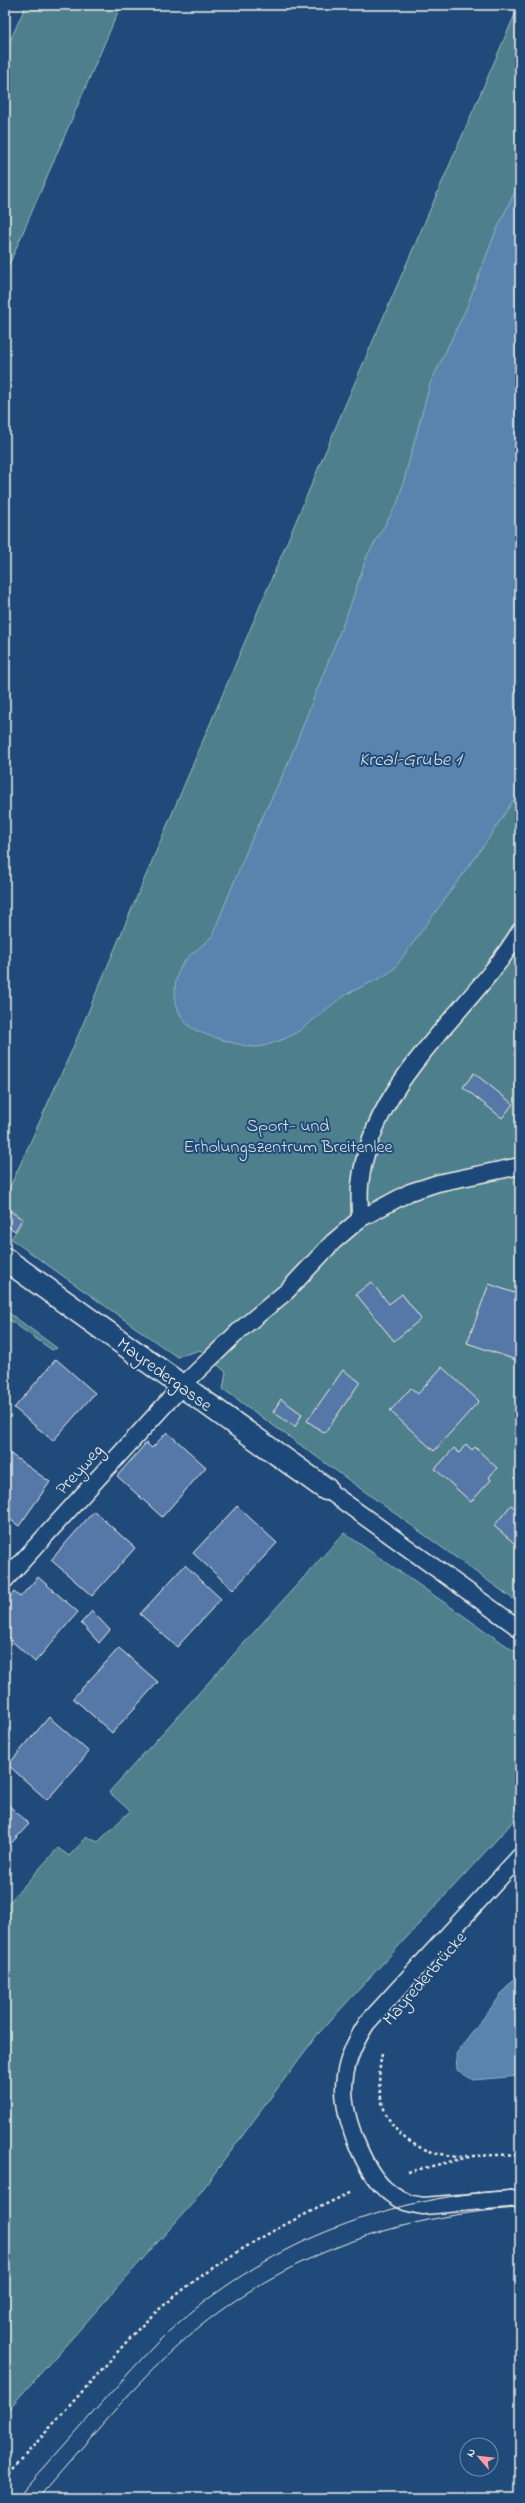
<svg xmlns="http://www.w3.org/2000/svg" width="525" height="2503" viewBox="0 0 525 2503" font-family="'Indie Flower',sans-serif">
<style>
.green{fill:#4e808c;stroke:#a1b8ba}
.water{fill:#5984ad;stroke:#97b0c5}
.building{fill:#5778a8;stroke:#f4f1e8}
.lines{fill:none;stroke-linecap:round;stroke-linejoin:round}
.service-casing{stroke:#f4f1e8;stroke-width:19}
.minor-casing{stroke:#f4f1e8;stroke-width:25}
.path{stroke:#f4f1e8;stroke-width:2.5;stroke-dasharray:3 3;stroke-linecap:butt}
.service{stroke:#1f4a7a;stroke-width:16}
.minor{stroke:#1f4a7a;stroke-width:22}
.tram{stroke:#f4f1e8;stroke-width:1}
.labels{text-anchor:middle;stroke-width:4;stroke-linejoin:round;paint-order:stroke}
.park-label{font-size:18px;fill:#dbe0da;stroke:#1f4a7a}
.street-label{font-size:18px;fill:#f4f1e8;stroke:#1f4a7a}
.water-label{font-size:19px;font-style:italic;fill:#dde1df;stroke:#1f4a7a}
</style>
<rect width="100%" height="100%" fill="#1f4a7a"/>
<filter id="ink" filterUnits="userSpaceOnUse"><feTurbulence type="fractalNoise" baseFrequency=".025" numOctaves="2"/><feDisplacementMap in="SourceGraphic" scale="8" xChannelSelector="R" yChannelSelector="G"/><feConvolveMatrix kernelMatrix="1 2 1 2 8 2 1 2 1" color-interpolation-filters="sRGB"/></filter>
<g filter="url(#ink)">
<g class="green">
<polygon points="26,5 121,5 5,274 5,52"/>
<polygon points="519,5 520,5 520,1604 223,1389 226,1372 200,1350 177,1357 11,1239 24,1219 5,1206 5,1198 72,1050 343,410"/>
<polygon points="5,1310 57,1348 52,1350 5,1317"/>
<polygon points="344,1533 520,1655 520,1814 317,2035 191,2205 5,2413 5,1907 58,1848 69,1856 87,1837 98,1842 130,1811 109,1792"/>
</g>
<g class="water">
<path d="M520,181V790L489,838L394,969C378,982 358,986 341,998C321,1012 302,1033 279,1041C272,1043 263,1047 256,1047C244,1047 198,1034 189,1026C175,1014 172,990 178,973C184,955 201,949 212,936L250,843L287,766L349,609L367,556L398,502L430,384L466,309L496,231Z"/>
<polygon points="520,1970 520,2076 473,2080 457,2070 456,2054"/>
</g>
<g class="building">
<polygon points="474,1073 513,1104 502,1118 463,1087"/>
<polygon points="5,1208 22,1219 15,1231 5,1225"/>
<polygon points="371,1282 389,1304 402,1294 421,1319 394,1341 356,1294"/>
<polygon points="489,1284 520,1295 519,1361 467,1343"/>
<polygon points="56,1359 95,1393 53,1441 14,1408"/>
<polygon points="442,1367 479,1401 434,1451 390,1411 411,1388 418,1394"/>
<polygon points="343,1370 360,1382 325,1433 307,1421"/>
<polygon points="281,1399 302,1414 295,1427 273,1412"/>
<polygon points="167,1432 206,1467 162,1517 117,1476 146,1443 152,1448"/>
<polygon points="466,1444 472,1450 475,1447 497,1468 489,1477 491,1480 471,1502 435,1469 454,1448 459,1453"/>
<polygon points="5,1450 50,1482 19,1526 5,1516"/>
<polygon points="511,1505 520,1512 520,1548 494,1526"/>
<polygon points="237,1506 277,1543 233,1590 193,1553"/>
<polygon points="94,1511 135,1548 92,1596 51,1560"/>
<polygon points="185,1565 221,1599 177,1647 140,1614"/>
<polygon points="38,1577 78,1612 35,1662 5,1635 5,1603 14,1592 20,1597"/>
<polygon points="92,1611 110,1630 99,1643 81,1623"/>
<polygon points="119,1648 158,1682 112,1733 73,1698"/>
<polygon points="5,1682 11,1688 5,1695"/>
<polygon points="49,1717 89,1752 47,1800 8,1765"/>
<polygon points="5,1802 29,1824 5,1850"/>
</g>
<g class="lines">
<defs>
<g id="service">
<path d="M360,1219C360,1208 359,1196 360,1185C371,1079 469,1016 520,931"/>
<polyline points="326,1489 520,1629"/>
<polyline points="5,1580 182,1386 241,1329 287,1291 333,1242 360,1219 410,1192 438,1183 520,1166"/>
<path d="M520,1856L367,2023C354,2043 344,2065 344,2089C344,2118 363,2169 385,2189C396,2200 409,2204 423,2206L520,2198"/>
</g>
<polyline id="minor" points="5,1259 326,1489"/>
</defs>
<use href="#service" class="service-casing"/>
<use href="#minor" class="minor-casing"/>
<g class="path">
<path d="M382,2054C369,2117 403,2157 467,2156"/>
<polyline points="472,2156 520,2154"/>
<polyline points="408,2172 473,2156"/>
<path d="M5,2478C35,2444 66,2410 96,2376C119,2351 141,2323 168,2302C224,2255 286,2222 352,2192"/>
</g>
<use href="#service" class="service"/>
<use href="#minor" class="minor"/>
<g class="tram">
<path d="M17,2498C47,2464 77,2431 107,2397C130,2372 152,2346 177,2324C273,2241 393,2194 520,2190"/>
<path d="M38,2498C87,2443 134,2383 191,2334C284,2255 399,2215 520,2208"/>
</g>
</g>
</g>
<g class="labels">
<g class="park-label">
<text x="288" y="1131">Sport- und<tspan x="288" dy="21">Erholungszentrum Breitenlee</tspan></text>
</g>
<g class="street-label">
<text transform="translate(165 1374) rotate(36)" y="6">Mayredergasse</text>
<text transform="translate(79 1469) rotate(-48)" y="6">Preyweg</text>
<text transform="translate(424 1978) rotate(-49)" y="6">Mayrederbrücke</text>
</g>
<g class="water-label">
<text x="410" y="765">Krcal-Grube 1</text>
</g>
</g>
<rect width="525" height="2503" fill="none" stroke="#1f4a7a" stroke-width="20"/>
<rect x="10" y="10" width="505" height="2483" fill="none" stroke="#f4f1e8" stroke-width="1.5" filter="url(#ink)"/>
<g transform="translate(479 2457) rotate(298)"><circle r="19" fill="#1f4a7a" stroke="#748da6"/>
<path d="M0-3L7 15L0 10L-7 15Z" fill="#ff9aa2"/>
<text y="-6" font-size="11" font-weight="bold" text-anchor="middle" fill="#f4f1e8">N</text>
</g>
</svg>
